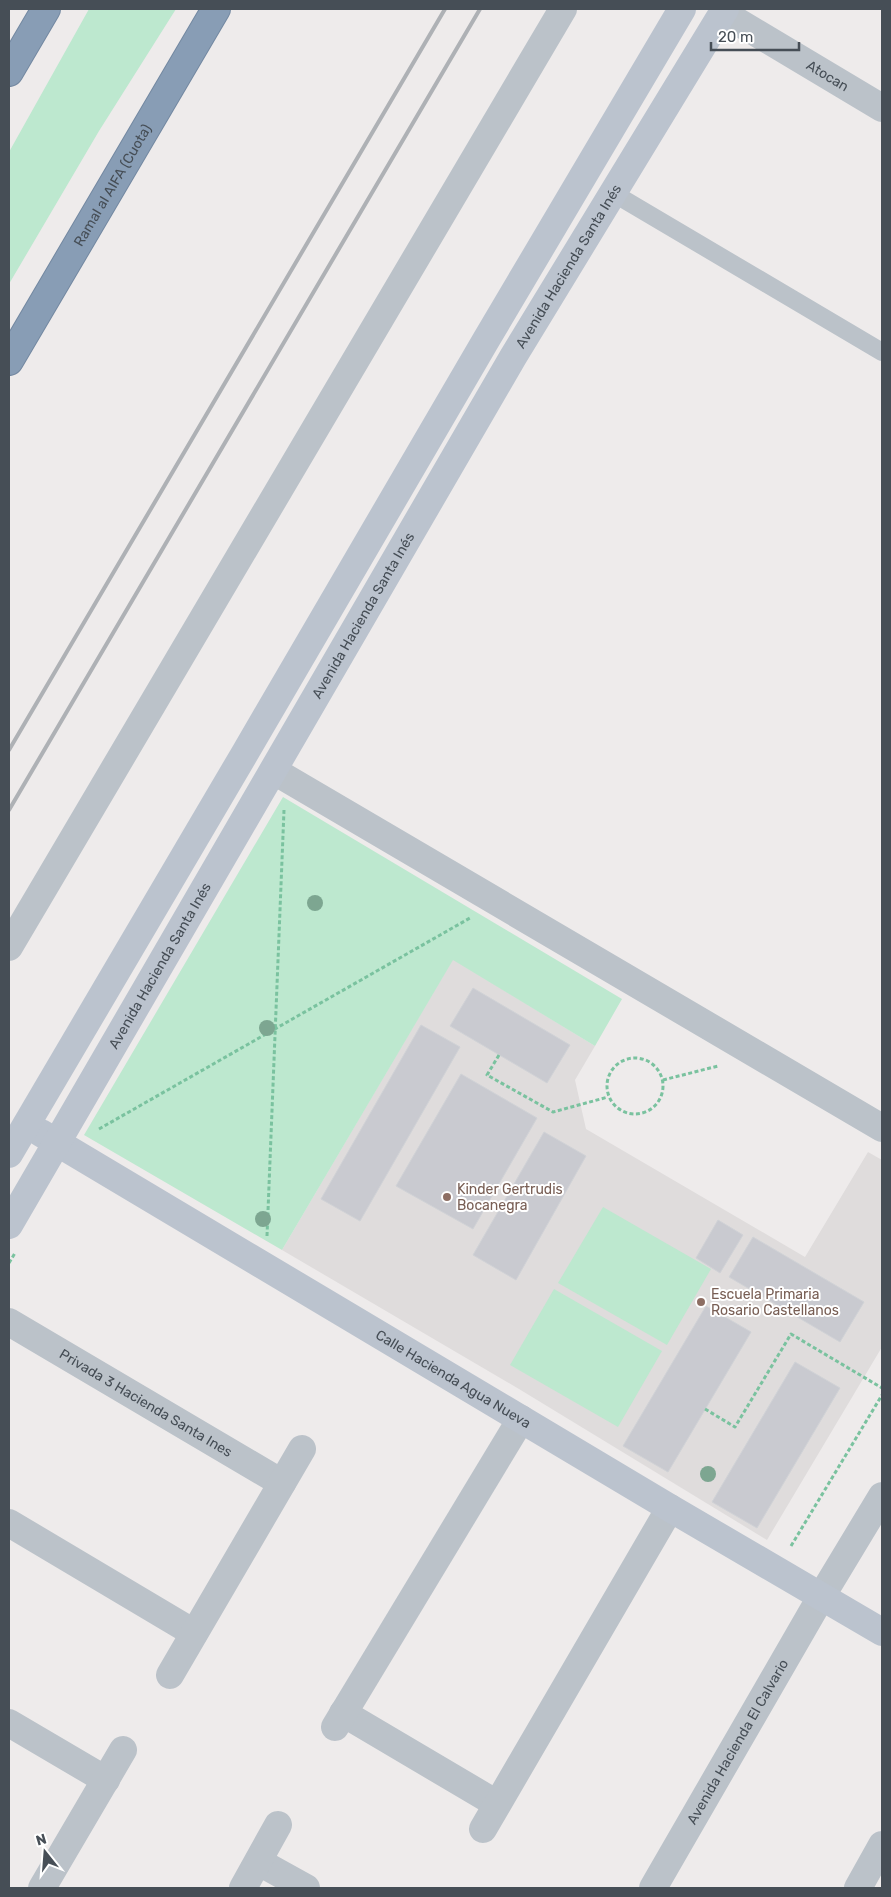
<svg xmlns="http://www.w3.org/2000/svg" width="891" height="1897" viewBox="0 0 891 1897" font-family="Rubik,sans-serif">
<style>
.education{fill:#dfdcdc}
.green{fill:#bde8cf}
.building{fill:#c9cad0;stroke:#d0d2d6}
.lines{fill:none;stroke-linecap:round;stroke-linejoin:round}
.highway-casing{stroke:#7388a1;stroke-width:30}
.path{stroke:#7ac29f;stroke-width:3;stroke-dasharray:4 2.5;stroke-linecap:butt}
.lane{stroke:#bbc2c9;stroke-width:18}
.street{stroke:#bbc2c9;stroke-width:28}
.secondary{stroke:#bbc3ce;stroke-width:28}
.highway{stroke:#889db5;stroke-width:28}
.rail{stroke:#aeb1b5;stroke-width:4}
.tree{fill:#7da691}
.education-dot{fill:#8d6e63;stroke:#fff;stroke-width:2}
.labels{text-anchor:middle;stroke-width:4;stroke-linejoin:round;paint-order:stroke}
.street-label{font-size:14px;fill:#464e56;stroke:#fff}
.education-label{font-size:14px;fill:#785e54;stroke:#fff;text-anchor:start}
</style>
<rect width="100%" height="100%" fill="#eeebeb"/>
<polygon class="education" points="453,959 595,1046 575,1080 586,1129 805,1257 868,1152 882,1160 882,1347 767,1540 519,1389 282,1250"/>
<g class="green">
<polygon points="89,9 176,9 99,131 9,284 9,152"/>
<polygon points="283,797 622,999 595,1046 453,960 282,1250 84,1135"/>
<polygon points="603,1207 711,1269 667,1345 558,1283"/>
<polygon points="554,1289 662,1351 618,1427 510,1365"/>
</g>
<g class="building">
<polygon points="473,988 570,1045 547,1083 450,1026"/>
<polygon points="421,1025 460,1047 360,1221 321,1199"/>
<polygon points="461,1074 537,1118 473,1229 396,1186"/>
<polygon points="544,1132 586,1156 516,1280 473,1255"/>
<polygon points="718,1220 743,1235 720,1273 696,1258"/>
<polygon points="753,1237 864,1302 840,1342 729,1277"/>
<polygon points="706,1306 751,1332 668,1472 623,1446"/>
<polygon points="795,1362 840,1388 757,1528 712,1502"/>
</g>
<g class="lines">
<defs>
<g id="highway">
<polyline points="9,72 46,9"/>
<path id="s6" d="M9,361L216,9"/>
</g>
</defs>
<use href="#highway" class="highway-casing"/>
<g class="path">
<polyline points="499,1055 487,1075 553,1112 608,1097"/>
<circle cx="635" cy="1086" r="28"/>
<polyline points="663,1080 718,1066"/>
<polyline points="99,1129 470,918"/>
<polyline points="267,1236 284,810"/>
<polyline points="9,1263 15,1253"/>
<polyline points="705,1409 735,1427 791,1334 882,1388"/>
<polyline points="791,1546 882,1395"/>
</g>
<polyline class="lane" points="613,193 882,352"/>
<g class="street">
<path id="s1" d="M723,13L882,108"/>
<polyline points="274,771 882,1128"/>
<polyline points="9,947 563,9"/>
<path id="s2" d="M9,1322L282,1483"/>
<polyline points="9,1523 194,1633"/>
<polyline points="170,1675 302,1449"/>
<polyline points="343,1713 497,1804"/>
<polyline points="9,1723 106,1780"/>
<polyline points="335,1727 521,1419"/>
<polyline points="483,1829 670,1508"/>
<polyline points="259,1862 306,1888"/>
<polyline points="42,1888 123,1750"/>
<polyline points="243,1888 278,1825"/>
<path id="s3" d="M653,1888L821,1597L882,1496"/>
<polyline points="858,1888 882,1845"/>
</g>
<g class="secondary">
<path id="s4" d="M41,1133L670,1508L882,1632"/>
<polyline points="9,1154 245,753 486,340 682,9"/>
<path id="s5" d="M9,1225L513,357L725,9"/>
</g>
<use href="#highway" class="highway"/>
<g class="rail">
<polyline points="9,750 445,9"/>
<polyline points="9,810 480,9"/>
</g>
</g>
<g class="tree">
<circle cx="315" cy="903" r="8"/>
<circle cx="267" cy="1028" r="8"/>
<circle cx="263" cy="1219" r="8"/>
<circle cx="708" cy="1474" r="8"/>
</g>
<g class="education-dot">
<circle cx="447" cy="1197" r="5"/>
<circle cx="701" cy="1302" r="5"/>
</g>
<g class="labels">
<g class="street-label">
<text dy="5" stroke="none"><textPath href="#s1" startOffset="122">Atocan</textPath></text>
<text dy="5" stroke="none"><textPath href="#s6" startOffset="204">Ramal al AIFA (Cuota)</textPath></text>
<text dy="5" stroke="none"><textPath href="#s5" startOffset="1110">Avenida Hacienda Santa Inés</textPath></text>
<text dy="5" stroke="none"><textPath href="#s5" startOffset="705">Avenida Hacienda Santa Inés</textPath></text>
<text dy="5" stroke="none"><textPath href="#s5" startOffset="300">Avenida Hacienda Santa Inés</textPath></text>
<text dy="5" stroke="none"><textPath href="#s4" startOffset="480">Calle Hacienda Agua Nueva</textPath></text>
<text dy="5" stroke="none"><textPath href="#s2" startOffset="159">Privada 3 Hacienda Santa Ines</textPath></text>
<text dy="5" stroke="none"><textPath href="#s3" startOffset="169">Avenida Hacienda El Calvario</textPath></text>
</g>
<g class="education-label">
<text x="457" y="1194">Kinder Gertrudis<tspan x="457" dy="16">Bocanegra</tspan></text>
<text x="711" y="1299">Escuela Primaria<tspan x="711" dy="16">Rosario Castellanos</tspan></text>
</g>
</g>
<rect width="891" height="1897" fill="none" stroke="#464e56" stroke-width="20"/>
<g transform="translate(45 1852) rotate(343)" stroke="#ffffff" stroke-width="4" paint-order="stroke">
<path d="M0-4L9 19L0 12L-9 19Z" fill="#464e56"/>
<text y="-8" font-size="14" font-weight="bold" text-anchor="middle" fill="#464e56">N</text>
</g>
<path d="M711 42v8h88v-8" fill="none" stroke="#464e56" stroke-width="2.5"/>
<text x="718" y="42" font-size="15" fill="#464e56" stroke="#ffffff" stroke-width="4" paint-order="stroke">20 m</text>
</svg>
